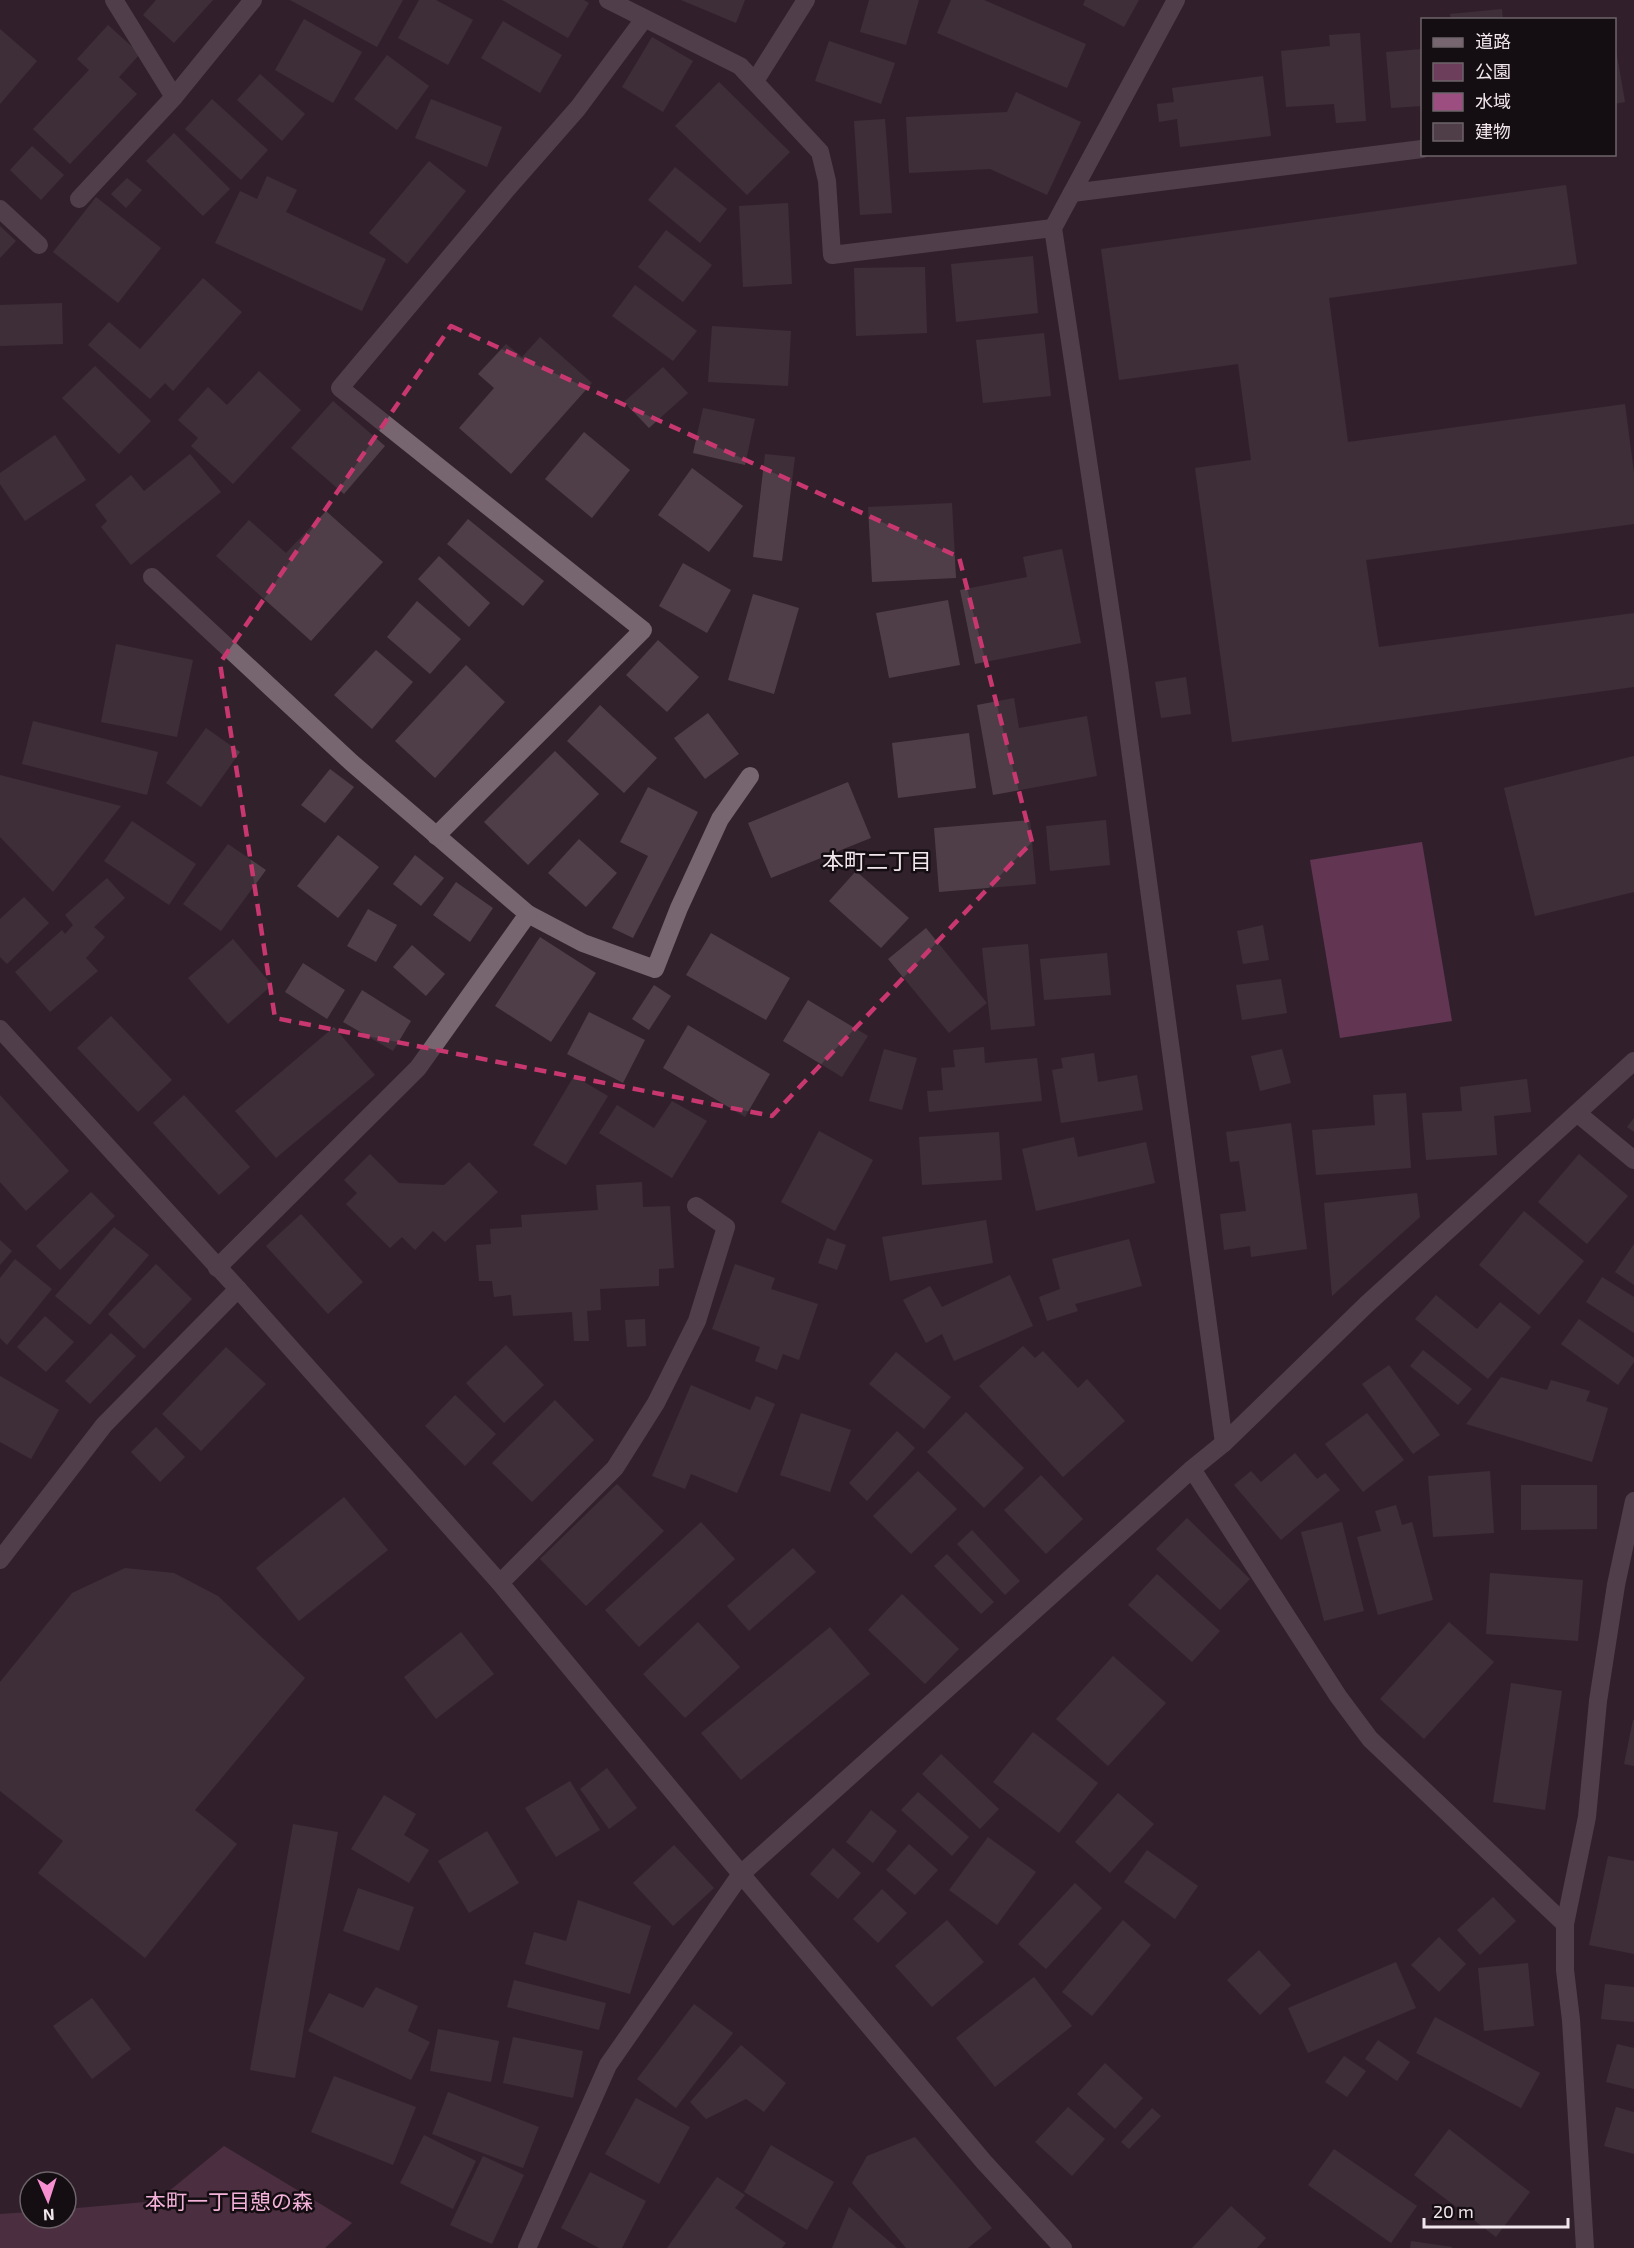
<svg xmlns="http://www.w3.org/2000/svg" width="1634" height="2248" viewBox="0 0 1634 2248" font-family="'Exo 2','Noto Sans JP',sans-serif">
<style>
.green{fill:#6d3e5b}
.water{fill:#9d4e81}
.building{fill:#4f3e48}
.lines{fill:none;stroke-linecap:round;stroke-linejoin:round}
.minor{stroke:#77656f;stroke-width:18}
.marked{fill:none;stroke:#c93771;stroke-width:4.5;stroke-dasharray:12 8;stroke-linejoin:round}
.labels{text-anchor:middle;stroke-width:5;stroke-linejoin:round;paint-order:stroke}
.park-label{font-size:21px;fill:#f4b2da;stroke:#140d11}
.neighbourhood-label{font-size:22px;fill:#f1e6ec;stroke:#140d11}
</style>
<rect width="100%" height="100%" fill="#31212b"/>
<polygon class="green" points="224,2146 352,2223 325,2248 0,2248 0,2214 30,2212 30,2218 66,2218 66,2209 157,2201"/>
<polygon class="water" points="1422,842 1452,1021 1340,1038 1310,860"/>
<g class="building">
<polygon points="156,0 213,0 174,43 143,15"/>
<polygon points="290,0 403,0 377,47"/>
<polygon points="419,0 436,0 473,20 448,65 398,38"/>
<polygon points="502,0 584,0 589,3 568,38"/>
<polygon points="681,0 745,0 736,23"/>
<polygon points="869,0 919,0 906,45 860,32"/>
<polygon points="951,0 984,0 1086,44 1067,88 937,33"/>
<polygon points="1085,0 1139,0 1124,27 1083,5"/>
<polygon points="1502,9 1503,20 1451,20 1450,14"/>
<polygon points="304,19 362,52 333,103 275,70"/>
<polygon points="503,21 562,55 540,93 481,58"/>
<polygon points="108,25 140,54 119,77 137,94 70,164 33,129 89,70 77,59"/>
<polygon points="0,29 37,61 0,104"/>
<polygon points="1360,33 1366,121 1336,123 1334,104 1286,107 1281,51 1330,46 1329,35"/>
<polygon points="652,37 693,61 663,112 622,87"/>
<polygon points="1614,38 1625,102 1614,104"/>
<polygon points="829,41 895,63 881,104 815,81"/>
<polygon points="1422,49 1422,106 1391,108 1386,52"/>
<polygon points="387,55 429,86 397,130 354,99"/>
<polygon points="260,74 305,114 282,141 237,100"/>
<polygon points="1263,76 1271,136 1180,147 1177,119 1159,122 1157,104 1174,102 1172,88"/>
<polygon points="719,82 790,152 747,195 675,126"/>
<polygon points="1016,92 1081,122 1047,195 990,169 909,173 906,117 1007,112"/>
<polygon points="212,99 268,150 241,180 185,129"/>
<polygon points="431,99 502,127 487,167 415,138"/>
<polygon points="885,119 892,213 860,215 854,121"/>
<polygon points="174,133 230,189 203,216 146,161"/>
<polygon points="32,146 64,175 41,200 10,170"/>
<polygon points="429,161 466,191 407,264 369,233"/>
<polygon points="675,167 727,209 700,243 648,200"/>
<polygon points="267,176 297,190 286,212 386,259 362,311 215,243 240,191 257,199"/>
<polygon points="127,178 142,190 126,208 111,194"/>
<polygon points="1566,185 1577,264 1329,298 1348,442 1625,404 1634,473 1634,524 1366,560 1379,647 1634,613 1634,687 1232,742 1195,468 1251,460 1238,364 1119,380 1101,249"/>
<polygon points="96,197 161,248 118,303 53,252"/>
<polygon points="788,203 792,284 743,287 739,206"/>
<polygon points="0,226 16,241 0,258"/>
<polygon points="666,230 712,265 683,302 638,267"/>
<polygon points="1033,256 1038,313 956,322 951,264"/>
<polygon points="925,267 927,333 856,336 854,268"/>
<polygon points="203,278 242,312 173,391 165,383 150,399 88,345 109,322 140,349"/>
<polygon points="635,285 697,331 673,361 612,316"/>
<polygon points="62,303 63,344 0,346 0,305"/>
<polygon points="712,326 791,331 788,386 708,382"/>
<polygon points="1044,333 1051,396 983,403 976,340"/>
<polygon points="540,337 592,383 511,474 459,428 494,388 478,374 506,344 522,357"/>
<polygon points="95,366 151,421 119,454 62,398"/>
<polygon points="663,367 688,393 649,428 624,402"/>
<polygon points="259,371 301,410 233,484 191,446 198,438 178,420 208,387 227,405"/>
<polygon points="333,401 385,446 344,494 291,448"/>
<polygon points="703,408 755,419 745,465 693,453"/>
<polygon points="584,432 630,470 592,518 545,479"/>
<polygon points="55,435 86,480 25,521 0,484 0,473"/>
<polygon points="190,454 221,492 131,565 101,527 107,521 95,505 131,475 144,491"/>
<polygon points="765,454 795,457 782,561 753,557"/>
<polygon points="692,468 743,506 709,552 658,515"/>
<polygon points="952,503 956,578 872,582 868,507"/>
<polygon points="326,511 383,562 311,641 216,556 249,520 286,553"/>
<polygon points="468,519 544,581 523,606 447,544"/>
<polygon points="1062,549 1081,643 975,664 960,590 1027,577 1023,557"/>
<polygon points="439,556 490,603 469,627 418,579"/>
<polygon points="683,563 731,590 707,633 659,606"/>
<polygon points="753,594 799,608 774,694 728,680"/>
<polygon points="948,600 960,665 889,678 876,613"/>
<polygon points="417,601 461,639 430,674 387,637"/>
<polygon points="658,640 699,677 667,712 626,675"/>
<polygon points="116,644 193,660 177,737 101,722"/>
<polygon points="376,650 413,682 372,729 334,695"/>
<polygon points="466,665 505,702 435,778 395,741"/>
<polygon points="1186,677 1191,714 1161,718 1155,682"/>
<polygon points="1014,698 1019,728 1087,716 1097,776 993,795 977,705"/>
<polygon points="600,705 657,758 624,793 567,741"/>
<polygon points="708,713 739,754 705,779 674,738"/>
<polygon points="33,721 158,752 147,795 22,764"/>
<polygon points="206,728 240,752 201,807 166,783"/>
<polygon points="969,733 976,788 898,798 892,743"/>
<polygon points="555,751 599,794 528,865 484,822"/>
<polygon points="1634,756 1634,892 1535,916 1504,788"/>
<polygon points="330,769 354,787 325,823 301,805"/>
<polygon points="0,775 121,806 53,892 0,837"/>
<polygon points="848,782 871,838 771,878 748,823"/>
<polygon points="648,787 698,812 633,938 612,928 648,856 620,842"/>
<polygon points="1030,820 1036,884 939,892 934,828"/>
<polygon points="1106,820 1110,865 1050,871 1046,826"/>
<polygon points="132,821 196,864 169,905 104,861"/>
<polygon points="338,835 379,867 338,918 297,886"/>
<polygon points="579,839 617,873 586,907 548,873"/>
<polygon points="228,844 266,870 221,931 183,904"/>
<polygon points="415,855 444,878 421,906 393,884"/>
<polygon points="856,871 909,918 881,948 829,901"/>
<polygon points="107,878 125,898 94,927 105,937 86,958 98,971 50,1012 15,972 62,930 65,934 73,925 65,915"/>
<polygon points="456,882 493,908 470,942 433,915"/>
<polygon points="24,897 49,923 7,964 0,957 0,919"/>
<polygon points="368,909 397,925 376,962 347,946"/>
<polygon points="1263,925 1269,960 1243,964 1237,931"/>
<polygon points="926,928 987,1003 949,1033 888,959"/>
<polygon points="711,933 790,978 766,1020 686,975"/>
<polygon points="540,937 596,973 551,1042 495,1006"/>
<polygon points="233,939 272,985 228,1024 188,978"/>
<polygon points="1028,944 1035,1026 991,1030 982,948"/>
<polygon points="412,945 445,974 426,996 393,967"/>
<polygon points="1107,953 1111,995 1044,1000 1040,959"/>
<polygon points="303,963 345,990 327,1019 285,992"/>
<polygon points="1281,979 1287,1013 1242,1020 1236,985"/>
<polygon points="654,985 671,996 649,1030 632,1019"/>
<polygon points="362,990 411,1021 393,1051 343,1022"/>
<polygon points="808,1000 868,1036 842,1077 783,1041"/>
<polygon points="589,1012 645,1040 623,1083 567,1054"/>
<polygon points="111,1016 172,1080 138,1112 77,1048"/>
<polygon points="688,1025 770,1074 745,1117 663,1068"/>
<polygon points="334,1027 375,1075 276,1158 235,1111"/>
<polygon points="984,1047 985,1063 1037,1058 1042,1101 929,1112 927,1091 943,1090 941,1068 955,1067 953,1050"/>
<polygon points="884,1049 917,1058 902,1110 869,1101"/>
<polygon points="1282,1049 1291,1083 1260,1091 1251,1056"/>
<polygon points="1094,1053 1098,1082 1137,1075 1143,1110 1061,1123 1052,1070 1063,1068 1061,1058"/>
<polygon points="574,1076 608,1096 566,1165 533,1145"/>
<polygon points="1527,1079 1531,1112 1494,1116 1497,1155 1426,1160 1422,1113 1462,1111 1460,1087"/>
<polygon points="1406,1093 1411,1168 1316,1175 1312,1130 1375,1125 1373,1095"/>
<polygon points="0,1095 69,1171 26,1211 0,1182"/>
<polygon points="184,1095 250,1167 219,1195 153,1123"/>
<polygon points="672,1101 707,1121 672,1178 599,1133 617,1105 654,1128"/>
<polygon points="1634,1118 1634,1132 1627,1127"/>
<polygon points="1291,1123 1307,1249 1251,1257 1250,1246 1224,1250 1220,1214 1246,1211 1239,1161 1230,1162 1226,1132"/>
<polygon points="819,1131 873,1160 835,1231 781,1202"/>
<polygon points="999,1132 1002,1180 922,1185 919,1137"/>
<polygon points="1074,1137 1078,1157 1146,1142 1155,1183 1036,1211 1022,1149"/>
<polygon points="370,1154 399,1183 444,1185 469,1162 498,1192 445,1242 433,1231 415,1250 402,1237 390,1248 346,1204 357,1193 344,1180"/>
<polygon points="1579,1154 1628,1196 1587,1244 1538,1202"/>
<polygon points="642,1182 643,1207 670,1206 674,1268 659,1269 659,1286 600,1289 601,1310 587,1311 589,1341 574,1341 572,1312 513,1316 511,1295 494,1297 492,1281 479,1281 476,1245 491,1244 490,1229 522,1227 521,1215 598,1210 596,1185"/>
<polygon points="91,1192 115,1216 60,1270 36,1246"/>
<polygon points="1417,1193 1420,1217 1332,1296 1324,1203"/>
<polygon points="1524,1211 1584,1261 1539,1315 1479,1265"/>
<polygon points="301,1214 363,1282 328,1314 266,1246"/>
<polygon points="986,1220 993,1263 890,1281 882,1237"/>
<polygon points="114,1227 149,1255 90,1325 55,1296"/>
<polygon points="827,1238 846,1245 837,1270 818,1263"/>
<polygon points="1129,1239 1142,1286 1075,1304 1078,1311 1047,1321 1039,1297 1060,1289 1052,1259"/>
<polygon points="0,1240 12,1251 0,1265"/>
<polygon points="1634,1244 1634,1285 1615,1272"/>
<polygon points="15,1259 52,1289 7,1345 0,1338 0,1278"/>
<polygon points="156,1264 192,1299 144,1349 108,1314"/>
<polygon points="735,1264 775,1278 771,1289 818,1304 799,1360 783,1354 777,1370 755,1361 760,1347 712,1329"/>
<polygon points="1010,1275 1033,1326 954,1361 942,1334 926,1343 903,1300 930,1286 942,1307"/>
<polygon points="1602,1277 1634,1297 1634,1333 1586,1302"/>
<polygon points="1436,1295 1477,1329 1500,1302 1531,1327 1488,1379 1415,1319"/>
<polygon points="45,1316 74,1342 46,1372 17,1347"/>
<polygon points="645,1319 646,1346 627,1347 625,1320"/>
<polygon points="1579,1319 1634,1358 1634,1362 1618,1385 1561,1344"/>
<polygon points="111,1333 136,1356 90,1404 65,1381"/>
<polygon points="506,1345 544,1385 504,1423 466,1383"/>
<polygon points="1023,1346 1035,1358 1043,1351 1078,1388 1087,1379 1125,1421 1063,1477 979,1386"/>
<polygon points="226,1347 266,1384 201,1451 162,1414"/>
<polygon points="1423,1350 1472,1389 1458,1405 1410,1366"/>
<polygon points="896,1352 951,1397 924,1429 869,1384"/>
<polygon points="1389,1365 1440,1435 1413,1454 1362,1384"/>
<polygon points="0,1376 59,1410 31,1459 0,1442"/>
<polygon points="1501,1377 1547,1390 1551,1380 1590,1391 1586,1401 1608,1408 1592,1462 1466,1424"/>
<polygon points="691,1385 750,1410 756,1396 775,1404 737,1493 691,1474 685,1489 652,1476"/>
<polygon points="455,1395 496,1434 465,1466 425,1426"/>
<polygon points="555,1400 594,1440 532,1502 492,1463"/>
<polygon points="966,1412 1024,1468 984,1508 927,1452"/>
<polygon points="801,1413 851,1430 830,1492 780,1475"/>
<polygon points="1367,1413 1404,1460 1363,1492 1325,1444"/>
<polygon points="156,1427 185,1457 160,1482 131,1452"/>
<polygon points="897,1431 915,1448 867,1501 849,1483"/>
<polygon points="1295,1453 1317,1479 1325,1473 1340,1490 1281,1540 1234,1485 1251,1471 1261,1482"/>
<polygon points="918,1471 957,1509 911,1554 873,1516"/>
<polygon points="1490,1471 1494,1533 1433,1537 1428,1476"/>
<polygon points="1041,1475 1083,1519 1046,1554 1004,1510"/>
<polygon points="617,1484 664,1531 586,1606 540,1559"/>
<polygon points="1521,1485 1597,1485 1597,1529 1521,1530"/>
<polygon points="344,1497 388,1550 299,1621 256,1568"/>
<polygon points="1396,1505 1402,1525 1412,1522 1433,1600 1378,1615 1357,1537 1381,1531 1375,1511"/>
<polygon points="1187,1518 1250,1579 1220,1610 1156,1549"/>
<polygon points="701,1522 735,1559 639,1647 605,1610"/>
<polygon points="1342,1522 1364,1611 1324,1621 1301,1532"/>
<polygon points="972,1530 1020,1581 1005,1595 957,1544"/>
<polygon points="793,1548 816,1572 749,1631 727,1606"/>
<polygon points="947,1554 994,1602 981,1614 934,1566"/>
<polygon points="125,1568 174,1573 218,1596 305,1678 195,1810 237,1844 145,1958 38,1873 63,1841 0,1791 0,1682 72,1593"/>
<polygon points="1490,1573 1583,1580 1578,1641 1486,1634"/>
<polygon points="1157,1574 1220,1631 1192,1662 1128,1605"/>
<polygon points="902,1594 959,1649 925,1684 868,1630"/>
<polygon points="698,1622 740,1667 685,1718 643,1674"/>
<polygon points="1449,1622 1494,1662 1424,1739 1380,1699"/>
<polygon points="830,1627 870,1674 741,1780 701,1733"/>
<polygon points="461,1632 494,1674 436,1719 404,1677"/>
<polygon points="1113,1656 1166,1703 1108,1766 1056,1719"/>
<polygon points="1511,1683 1562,1691 1545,1810 1493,1802"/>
<polygon points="1633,1720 1634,1720 1634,1766 1624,1764"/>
<polygon points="1033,1732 1098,1783 1059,1833 993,1782"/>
<polygon points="941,1754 999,1809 980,1829 922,1774"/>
<polygon points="607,1768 637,1808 609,1829 580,1789"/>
<polygon points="570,1781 600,1830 556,1857 525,1808"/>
<polygon points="918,1792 969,1837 952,1856 901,1810"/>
<polygon points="1118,1793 1154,1824 1110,1873 1075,1842"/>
<polygon points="384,1795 416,1814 404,1835 429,1850 409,1883 351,1849"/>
<polygon points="871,1810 897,1831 873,1863 846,1842"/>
<polygon points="293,1824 338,1832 295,2078 250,2070"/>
<polygon points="487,1831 519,1883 469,1913 438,1861"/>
<polygon points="988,1837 1036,1872 997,1925 949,1890"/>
<polygon points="909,1844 938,1870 915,1895 886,1870"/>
<polygon points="674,1845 714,1888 673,1926 633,1883"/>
<polygon points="833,1848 861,1873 838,1899 810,1874"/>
<polygon points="1147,1850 1198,1886 1175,1919 1124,1882"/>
<polygon points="1608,1856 1634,1861 1634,1954 1589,1945"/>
<polygon points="1075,1883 1102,1908 1046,1969 1018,1944"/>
<polygon points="358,1888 414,1907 399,1951 343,1931"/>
<polygon points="882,1889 907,1913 878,1943 853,1919"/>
<polygon points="1493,1897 1516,1921 1480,1955 1457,1930"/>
<polygon points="578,1900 651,1926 630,1994 525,1964 534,1932 566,1941"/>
<polygon points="947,1920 984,1962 932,2007 895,1966"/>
<polygon points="1123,1920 1151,1945 1092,2016 1062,1992"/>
<polygon points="1439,1937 1466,1964 1439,1992 1411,1965"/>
<polygon points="1259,1950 1291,1985 1260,2015 1227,1980"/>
<polygon points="1396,1962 1416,2008 1308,2053 1288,2008"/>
<polygon points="1528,1963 1534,2026 1484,2031 1478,1968"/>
<polygon points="1034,1977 1072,2026 995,2087 956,2038"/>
<polygon points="514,1980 606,2003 599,2030 507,2007"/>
<polygon points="1605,1984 1634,1987 1634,2022 1601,2019"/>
<polygon points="376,1987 418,2006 408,2031 430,2042 411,2080 308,2031 329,1993 363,2008"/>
<polygon points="92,1998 131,2049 92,2079 53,2026"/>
<polygon points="694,2004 733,2033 676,2108 637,2079"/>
<polygon points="1435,2017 1540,2073 1521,2108 1416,2053"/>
<polygon points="438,2029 499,2041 491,2082 430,2071"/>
<polygon points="513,2037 583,2051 573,2098 503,2083"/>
<polygon points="1378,2040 1410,2062 1397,2081 1365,2059"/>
<polygon points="1617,2044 1634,2048 1634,2089 1606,2082"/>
<polygon points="741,2045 786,2083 764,2112 746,2099 706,2119 690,2102"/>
<polygon points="1344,2056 1366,2071 1347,2097 1325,2082"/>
<polygon points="1105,2063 1143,2098 1115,2129 1077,2094"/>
<polygon points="334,2076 416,2107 393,2165 311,2132"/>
<polygon points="448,2092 539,2127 523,2168 432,2134"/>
<polygon points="636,2098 690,2127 659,2184 605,2154"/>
<polygon points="1068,2107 1105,2139 1072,2176 1035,2142"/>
<polygon points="1616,2107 1634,2112 1634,2154 1604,2146"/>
<polygon points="1152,2108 1161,2116 1129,2149 1121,2142"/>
<polygon points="1449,2129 1530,2192 1496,2237 1414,2175"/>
<polygon points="424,2135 476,2161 453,2209 400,2183"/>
<polygon points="915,2137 992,2228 968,2248 906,2248 852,2183 867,2156"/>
<polygon points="771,2145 834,2182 807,2230 744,2192"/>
<polygon points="1334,2149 1417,2206 1391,2243 1308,2185"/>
<polygon points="483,2156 524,2175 492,2244 450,2225"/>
<polygon points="590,2172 646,2201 622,2248 599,2248 561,2228"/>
<polygon points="717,2177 745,2195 735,2208 786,2243 782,2248 667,2248"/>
<polygon points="1231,2206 1266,2238 1257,2248 1192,2248"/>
<polygon points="849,2207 897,2248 832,2248"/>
<polygon points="1411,2241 1452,2247 1452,2248 1410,2248"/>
</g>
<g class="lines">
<g class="minor">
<polyline points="114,0 174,97"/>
<polyline points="608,0 740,66 820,152 827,181 832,255 1053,228"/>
<polyline points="1176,0 1053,228 1119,667 1224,1443"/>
<polyline points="755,81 806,0"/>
<polyline points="1072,193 1422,149"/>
<polyline points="79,199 174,97 253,0"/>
<polyline points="0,209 39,245"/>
<polyline points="152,577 352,763 528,914 583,943 655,969 679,908 720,819 750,776"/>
<polyline points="436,836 643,630 340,388 507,189 578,108 644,19"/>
<polyline points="0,1029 238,1289 500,1583 741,1874 984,2162 1063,2248"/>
<polyline points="1577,1113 1634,1160"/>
<polyline points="217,1268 418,1068 528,914"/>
<polyline points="1192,1469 1338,1696 1370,1739 1565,1924"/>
<polyline points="0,1560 104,1425 238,1289"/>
<polyline points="500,1583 615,1468 656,1403 697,1321 726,1227 696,1206"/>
<polyline points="527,2248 608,2065 741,1874 1192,1469 1224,1443 1367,1304 1634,1061"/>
<polyline points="1585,2248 1571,2020 1565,1970 1565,1924 1587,1817 1598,1701 1616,1585 1634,1501"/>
</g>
</g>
<path d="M0 0H1634V2248H0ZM451,326L959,557L1032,842L772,1116L275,1018L220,663Z" fill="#31212b" fill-opacity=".55" fill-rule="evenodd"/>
<path class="marked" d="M451,326L959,557L1032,842L772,1116L275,1018L220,663Z"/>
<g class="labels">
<g class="park-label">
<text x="229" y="2209">本町一丁目憩の森</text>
</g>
<g class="neighbourhood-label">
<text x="877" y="869">本町二丁目</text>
</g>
</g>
<rect x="1421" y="18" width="195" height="138" fill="#140d11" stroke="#6c6469" stroke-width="1.5"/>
<rect x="1433" y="38" width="30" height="9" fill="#77656f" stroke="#6c6469" stroke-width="1.5"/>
<text x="1475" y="48" font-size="18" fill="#f1e6ec">道路</text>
<rect x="1433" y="63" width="30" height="18" fill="#6d3e5b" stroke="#6c6469" stroke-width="1.5"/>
<text x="1475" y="78" font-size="18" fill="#f1e6ec">公園</text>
<rect x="1433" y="93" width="30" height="18" fill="#9d4e81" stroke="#6c6469" stroke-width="1.5"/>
<text x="1475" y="108" font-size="18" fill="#f1e6ec">水域</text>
<rect x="1433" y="123" width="30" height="18" fill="#4f3e48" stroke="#6c6469" stroke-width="1.5"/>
<text x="1475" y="138" font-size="18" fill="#f1e6ec">建物</text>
<g transform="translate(48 2200) rotate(177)"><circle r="28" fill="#140d11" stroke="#6c6469" stroke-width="1.5"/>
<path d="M0-4.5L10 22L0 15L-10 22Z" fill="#f690d0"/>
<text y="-9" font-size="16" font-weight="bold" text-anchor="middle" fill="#f1e6ec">N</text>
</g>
<path d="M1424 2218v9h144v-9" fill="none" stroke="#f1e6ec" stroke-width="3"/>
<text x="1433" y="2218" font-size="18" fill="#f1e6ec" stroke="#140d11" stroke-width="4.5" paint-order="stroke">20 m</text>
</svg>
